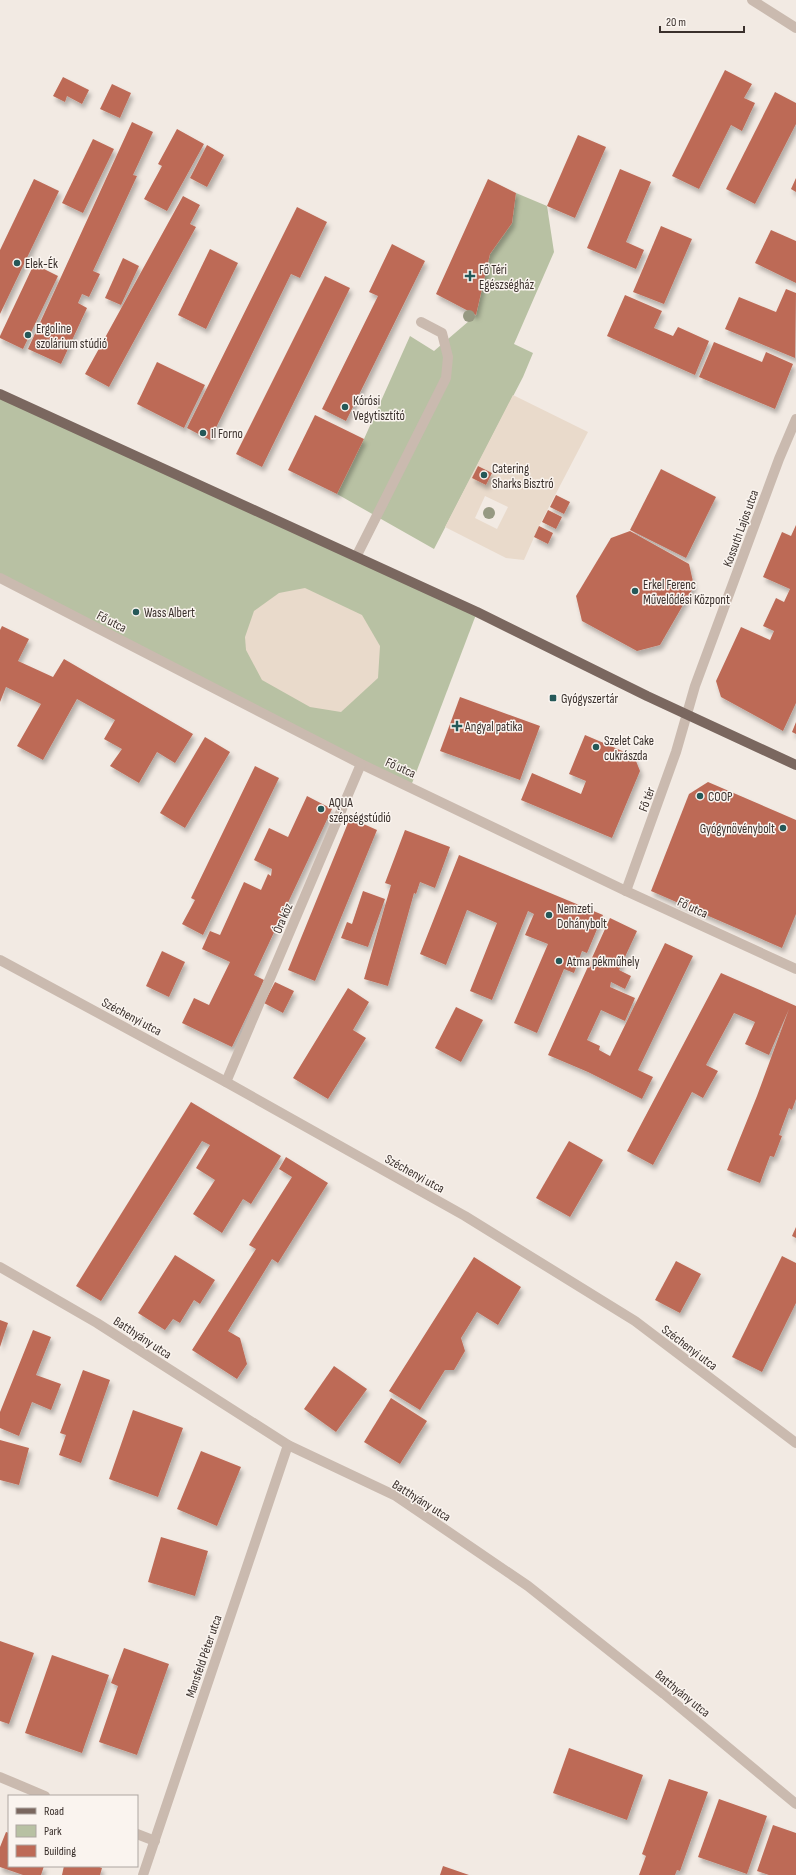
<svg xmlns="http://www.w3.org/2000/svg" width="796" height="1875" viewBox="0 0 796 1875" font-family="'Sofia Sans Condensed',sans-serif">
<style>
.green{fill:#b8c1a3}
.plaza{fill:#e9dacb;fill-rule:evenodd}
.building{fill:#bd6a56;filter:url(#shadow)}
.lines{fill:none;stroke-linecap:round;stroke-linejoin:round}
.minor{stroke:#cabaaf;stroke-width:10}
.major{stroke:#7a675f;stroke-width:10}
.tree{fill:#969982}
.poi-dot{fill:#255858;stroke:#faf4ef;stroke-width:1.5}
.labels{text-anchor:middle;stroke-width:3;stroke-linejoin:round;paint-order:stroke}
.poi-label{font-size:13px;fill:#3a302c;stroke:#faf4ef;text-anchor:start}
.street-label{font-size:13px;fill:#3a302c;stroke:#faf4ef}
</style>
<defs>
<filter id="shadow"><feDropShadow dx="2.5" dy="4.5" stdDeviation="2" flood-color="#0004"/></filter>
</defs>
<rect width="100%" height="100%" fill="#f2eae3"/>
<g class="green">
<polygon points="516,193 547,206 554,252 514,344 533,353 523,377 434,549 337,494 364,439 410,336 434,351 476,315 490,254 512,223"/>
<polygon points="0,394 477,612 411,786 0,578"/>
</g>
<g class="plaza">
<path d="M513,395L588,432L539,526L524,560L506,558L445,527ZM478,466L492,473L486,485L473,478ZM485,496L508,507L497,529L475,518Z"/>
<polygon points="305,588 362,615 380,646 378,678 341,712 310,707 262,680 246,650 245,637 254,611 279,593"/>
</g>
<g class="building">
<polygon points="725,70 752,84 744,98 755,103 742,131 731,125 699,189 672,176"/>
<polygon points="63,77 89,90 82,104 67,96 65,102 53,96"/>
<polygon points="112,84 131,93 120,118 100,109"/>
<polygon points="775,92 796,103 796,124 755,204 726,189"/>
<polygon points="132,122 153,132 133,175 137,176 93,271 100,274 89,297 82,294 78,303 87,308 61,364 28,349"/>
<polygon points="177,129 204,144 167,211 144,199 162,166 158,164"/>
<polygon points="578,135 606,147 575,218 547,206"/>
<polygon points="93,139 114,149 83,213 62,203"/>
<polygon points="207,145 224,155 207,187 190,178"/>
<polygon points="620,169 651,182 626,242 644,250 636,269 587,248"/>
<polygon points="796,178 796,192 791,189"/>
<polygon points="34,179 59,191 0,314 0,250"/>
<polygon points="488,179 516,193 512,223 490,254 476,315 436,294"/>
<polygon points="183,196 200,205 190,224 196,227 109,387 85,374"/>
<polygon points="297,207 327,222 300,278 291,274 210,440 187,428"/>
<polygon points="661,226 692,239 664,304 633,292"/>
<polygon points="771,230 796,241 796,283 755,263"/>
<polygon points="392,244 425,261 346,421 322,409 378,296 369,292"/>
<polygon points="210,249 238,263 206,329 178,315"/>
<polygon points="123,258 139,266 121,305 105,298"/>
<polygon points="34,264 58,276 23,349 0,338 0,336"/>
<polygon points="325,276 350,288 262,467 236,454"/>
<polygon points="786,289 796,293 795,358 725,329 739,297 776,312"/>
<polygon points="625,295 662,311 654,328 673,336 678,327 709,341 695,375 607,336"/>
<polygon points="714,342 762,362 766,352 793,364 775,409 699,377"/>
<polygon points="157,362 205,385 184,428 137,404"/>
<polygon points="315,415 364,439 337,494 288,470"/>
<polygon points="478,466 492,473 486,485 472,478"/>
<polygon points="661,469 716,497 686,558 630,530"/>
<polygon points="556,495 570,502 564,514 550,507"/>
<polygon points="548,510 562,517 556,529 542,522"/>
<polygon points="796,525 796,703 783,731 721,697 716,681 741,627 770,640 774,631 763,626 776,598 784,602 790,589 763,577 782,532 791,536"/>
<polygon points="539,526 553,533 548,544 534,537"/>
<polygon points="630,531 689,564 694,586 660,645 637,651 582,621 576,596 611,538"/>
<polygon points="2,626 29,639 18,661 53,677 64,659 193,734 175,763 157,752 139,783 110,766 122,749 104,739 115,720 77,699 43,760 17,746 41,704 6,687 0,702 0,630"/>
<polygon points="460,697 540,726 520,780 440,751"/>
<polygon points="796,722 796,734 792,732"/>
<polygon points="585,735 634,756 640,771 612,838 521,800 532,773 581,794 586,781 569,774"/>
<polygon points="205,737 230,752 185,828 160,813"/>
<polygon points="255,766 279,778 203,935 182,924 195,900 191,898"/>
<polygon points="708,782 796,820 796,914 782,948 651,891 689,794"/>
<polygon points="307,796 332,809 254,975 264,980 232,1047 182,1023 194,998 209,1005 230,962 202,949 210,931 220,935 244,882 261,890 268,874 271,876 272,869 254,860 269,828 288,837"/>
<polygon points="350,818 377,830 315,981 288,970"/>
<polygon points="405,830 450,847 435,888 420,882 416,894 414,893 388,986 364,979 391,885 385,883"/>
<polygon points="459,855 603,915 587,953 582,951 574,973 564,969 537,1033 514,1023 548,944 525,935 534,914 528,911 492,1000 470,991 497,923 467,910 446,965 420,954"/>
<polygon points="363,891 385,899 368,947 341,938 347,922 352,924"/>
<polygon points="610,918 637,931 619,970 631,976 625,989 611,982 610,987 635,998 625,1021 601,1010 587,1040 600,1046 599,1050 610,1056 665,943 693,956 638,1070 653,1077 642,1099 588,1072 548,1055"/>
<polygon points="162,951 185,962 169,997 146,986"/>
<polygon points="721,973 796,1006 796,1099 792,1110 789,1108 779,1135 782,1136 774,1157 770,1156 760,1183 727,1170 757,1096 789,1009 769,1055 745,1044 755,1022 734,1013 706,1065 718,1071 703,1098 692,1092 653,1165 627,1151"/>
<polygon points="275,982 294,991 283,1013 264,1003"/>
<polygon points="348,988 369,1002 353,1030 366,1038 328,1099 293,1078"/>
<polygon points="456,1007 483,1020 461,1062 435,1048"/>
<polygon points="191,1102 281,1156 251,1204 243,1199 222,1233 193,1214 215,1180 196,1168 210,1145 202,1141 101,1301 76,1286"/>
<polygon points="569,1141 603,1160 570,1217 536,1198"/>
<polygon points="286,1157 328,1183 278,1263 272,1259 228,1331 240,1338 247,1364 237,1379 192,1350 256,1249 249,1245 292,1177 279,1169"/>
<polygon points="796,1227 796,1238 792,1236"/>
<polygon points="175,1255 215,1280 200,1304 194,1300 180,1323 173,1319 165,1330 138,1313"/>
<polygon points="782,1256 796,1263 796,1303 762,1372 732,1357"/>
<polygon points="474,1257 521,1287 498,1325 477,1312 461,1338 465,1351 454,1370 445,1370 420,1410 389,1391"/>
<polygon points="676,1261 701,1274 680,1313 655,1300"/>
<polygon points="0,1320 8,1323 0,1347"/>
<polygon points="33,1330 51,1337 36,1375 61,1384 51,1410 32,1402 19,1436 0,1428 0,1412"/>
<polygon points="334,1366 367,1389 336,1432 304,1409"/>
<polygon points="83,1370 110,1380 81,1463 59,1455 66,1435 60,1433"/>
<polygon points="391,1398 427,1421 400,1464 364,1442"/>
<polygon points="133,1410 183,1428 158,1497 109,1479"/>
<polygon points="0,1440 29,1448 19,1485 0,1480"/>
<polygon points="201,1451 241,1467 217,1526 177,1509"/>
<polygon points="161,1537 208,1551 195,1596 148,1582"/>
<polygon points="0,1641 34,1653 9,1724 0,1721"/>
<polygon points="124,1648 169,1664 137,1755 99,1742 118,1686 111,1683"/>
<polygon points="52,1655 109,1675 82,1753 25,1733"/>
<polygon points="569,1748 643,1775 627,1820 553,1793"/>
<polygon points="669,1779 708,1792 680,1871 677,1870 675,1875 639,1875 646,1856 642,1854"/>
<polygon points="719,1799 767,1816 747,1874 698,1857"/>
<polygon points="773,1825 796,1833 796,1875 769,1875 757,1871"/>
<polygon points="6,1832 9,1833 9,1866 44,1866 41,1875 23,1875 0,1867 0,1847"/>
<polygon points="64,1866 97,1866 102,1868 100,1875 62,1875"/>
<polygon points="443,1866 469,1875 440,1875"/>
</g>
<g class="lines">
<g class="minor">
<polyline points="752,0 796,28"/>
<polyline points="356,557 446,378 448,357 442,333 421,322"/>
<polyline points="0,578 361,764 626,891 796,969"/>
<polyline points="626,891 676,752 695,686 779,459 796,419"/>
<polyline points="0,960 226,1082 465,1216 635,1321 796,1443"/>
<polyline points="226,1082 361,764"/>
<polyline points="0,1267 97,1323 288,1445 396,1496 528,1586 664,1694 796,1804"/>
<polyline points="0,1777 45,1796"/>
<polyline points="137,1834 155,1841"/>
<polyline points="143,1875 288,1445"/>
</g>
<polyline class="major" points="0,394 477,612 647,696 796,765"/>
</g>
<g class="tree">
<circle cx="469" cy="316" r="6"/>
<circle cx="489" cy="513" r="6"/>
</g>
<g class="poi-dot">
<circle cx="17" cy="263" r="4"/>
<path d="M468 270h4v4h4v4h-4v4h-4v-4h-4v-4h4z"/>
<circle cx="28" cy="335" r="4"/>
<circle cx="345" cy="407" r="4"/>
<circle cx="203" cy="433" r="4"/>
<circle cx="484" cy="475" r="4"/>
<circle cx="635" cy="591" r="4"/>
<circle cx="136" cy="612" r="4"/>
<rect x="549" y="694" width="8" height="8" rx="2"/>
<path d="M455 720h4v4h4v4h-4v4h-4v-4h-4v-4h4z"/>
<circle cx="596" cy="747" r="4"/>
<circle cx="700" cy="796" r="4"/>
<circle cx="321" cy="809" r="4"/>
<circle cx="783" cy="828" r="4"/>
<circle cx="549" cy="915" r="4"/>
<circle cx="559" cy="961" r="4"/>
</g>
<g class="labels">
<g class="poi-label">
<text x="25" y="268">Elek-Ék</text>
<text x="479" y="274">Fő Téri<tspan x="479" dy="15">Egészségház</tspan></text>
<text x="36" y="333">Ergoline<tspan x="36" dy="15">szolárium stúdió</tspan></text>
<text x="353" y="405">Kórósi<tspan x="353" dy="15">Vegytisztító</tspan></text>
<text x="211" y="438">Il Forno</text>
<text x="492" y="473">Catering<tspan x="492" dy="15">Sharks Bisztró</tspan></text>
<text x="643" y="589">Erkel Ferenc<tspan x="643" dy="15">Művelődési Központ</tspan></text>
<text x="144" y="617">Wass Albert</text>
<text x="561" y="703">Gyógyszertár</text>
<text x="465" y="731">Angyal patika</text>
<text x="604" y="745">Szelet Cake<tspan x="604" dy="15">cukrászda</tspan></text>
<text x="708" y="801">COOP</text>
<text x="329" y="807">AQUA<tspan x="329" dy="15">szépségstúdió</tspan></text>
<text x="775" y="833" text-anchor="end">Gyógynövénybolt</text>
<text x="557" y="913">Nemzeti<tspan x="557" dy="15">Dohánybolt</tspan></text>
<text x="567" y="966">Atma pékműhely</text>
</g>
<g class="street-label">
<text transform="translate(740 528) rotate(-70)" y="5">Kossuth Lajos utca</text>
<text transform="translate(112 621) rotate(27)" y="5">Fő utca</text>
<text transform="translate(401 767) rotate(24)" y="5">Fő utca</text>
<text transform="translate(646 799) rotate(-70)" y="5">Fő tér</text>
<text transform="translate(693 907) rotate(25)" y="5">Fő utca</text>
<text transform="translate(282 918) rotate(-67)" y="5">Óra köz</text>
<text transform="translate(132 1016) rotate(28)" y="5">Széchenyi utca</text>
<text transform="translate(415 1173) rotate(29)" y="5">Széchenyi utca</text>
<text transform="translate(143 1337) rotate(33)" y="5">Batthyány utca</text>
<text transform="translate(690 1347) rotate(37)" y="5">Széchenyi utca</text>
<text transform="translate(422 1500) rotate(32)" y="5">Batthyány utca</text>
<text transform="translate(203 1656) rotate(-71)" y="5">Mansfeld Péter utca</text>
<text transform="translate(683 1693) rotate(39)" y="5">Batthyány utca</text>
</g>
</g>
<rect x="8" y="1795" width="130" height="72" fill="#faf4ef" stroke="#ada6a1"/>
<rect x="16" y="1808" width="20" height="6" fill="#7a675f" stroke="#ada6a1"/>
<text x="44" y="1815" font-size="12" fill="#3a302c">Road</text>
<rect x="16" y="1825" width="20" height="12" fill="#b8c1a3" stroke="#ada6a1"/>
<text x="44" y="1835" font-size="12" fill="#3a302c">Park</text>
<rect x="16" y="1845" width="20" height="12" fill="#bd6a56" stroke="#ada6a1"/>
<text x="44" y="1855" font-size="12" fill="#3a302c">Building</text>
<path d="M660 26v6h84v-6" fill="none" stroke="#3a302c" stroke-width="2"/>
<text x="666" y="26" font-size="12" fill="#3a302c" stroke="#faf4ef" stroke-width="3" paint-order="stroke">20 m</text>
</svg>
